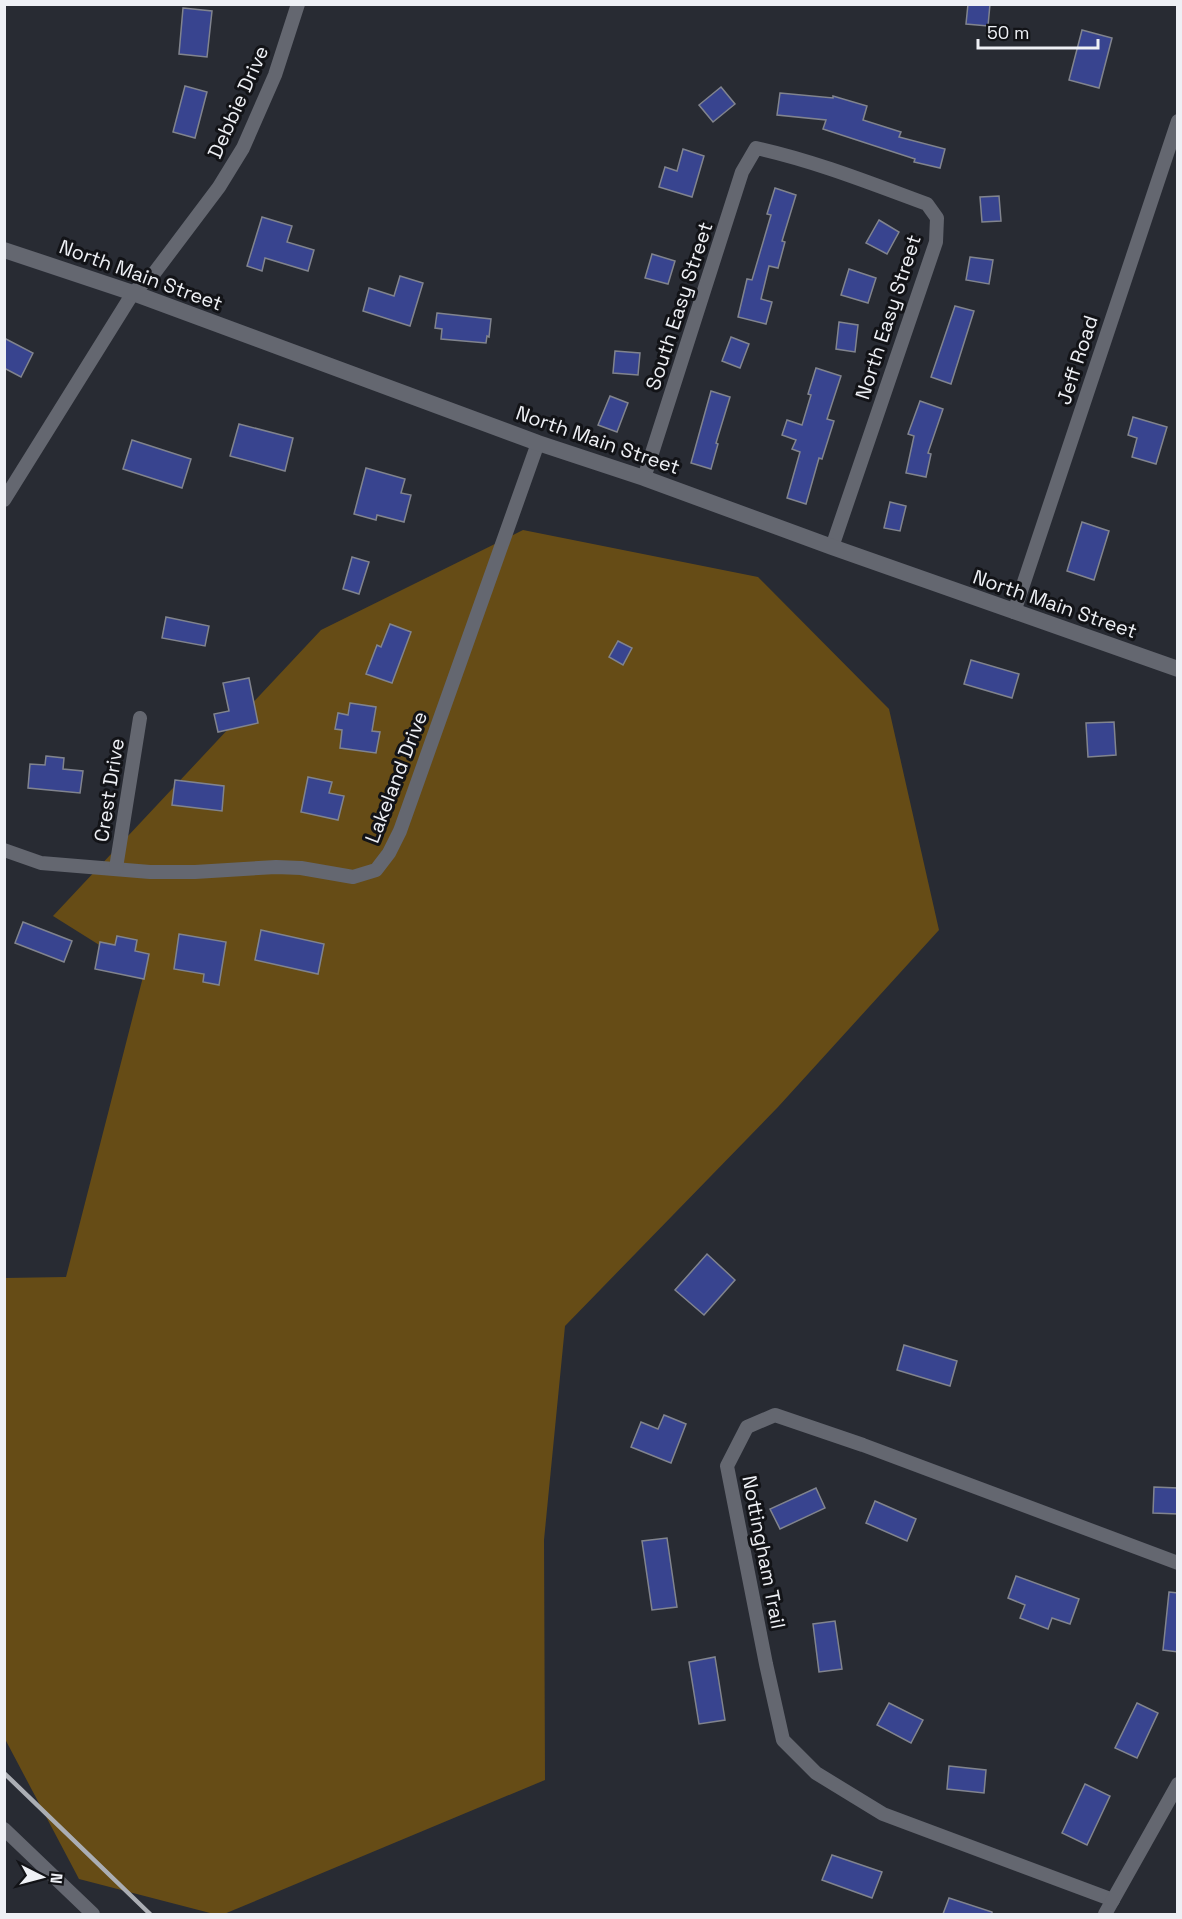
<svg xmlns="http://www.w3.org/2000/svg" width="1182" height="1919" viewBox="0 0 1182 1919" font-family="'Space Grotesk',sans-serif">
<style>
.green{fill:#664c16}
.building{fill:#38448f;stroke:#81848e;stroke-width:1.5}
.lines{fill:none;stroke-linecap:round;stroke-linejoin:round}
.minor{stroke:#646770;stroke-width:14}
.tertiary{stroke:#646770;stroke-width:16}
.rail{stroke:#abaeb4;stroke-width:4.5}
.labels{text-anchor:middle;stroke-width:6;stroke-linejoin:round;paint-order:stroke}
.street-label{font-size:20px;fill:#eef0f5;stroke:#121317}
</style>
<rect width="100%" height="100%" fill="#282b33"/>
<polygon class="green" points="523,530 758,577 889,709 939,930 778,1107 565,1326 544,1540 545,1780 224,1914 214,1914 79,1879 5,1739 4,1278 66,1277 144,973 53,916 321,630"/>
<g class="building">
<polygon points="968,4 990,4 988,26 966,24"/>
<polygon points="183,8 212,11 207,57 179,54"/>
<polygon points="1082,30 1112,38 1099,88 1069,80"/>
<polygon points="185,86 207,92 195,138 173,132"/>
<polygon points="721,87 735,104 713,122 699,105"/>
<polygon points="780,93 833,98 833,96 867,106 863,120 901,132 899,137 945,149 940,168 914,162 915,159 823,129 826,120 777,115"/>
<polygon points="683,149 704,156 692,197 659,187 665,167 677,171"/>
<polygon points="775,188 796,195 782,241 785,242 778,268 769,266 761,299 772,302 766,324 738,317 747,279 752,280 771,215 767,214"/>
<polygon points="999,196 1001,221 982,222 980,197"/>
<polygon points="262,217 292,226 287,242 314,250 308,271 265,258 262,271 247,266"/>
<polygon points="879,220 899,232 887,254 866,243"/>
<polygon points="652,254 675,261 668,284 645,278"/>
<polygon points="970,257 993,260 989,284 966,280"/>
<polygon points="849,269 876,278 868,303 841,295"/>
<polygon points="400,276 423,283 410,326 363,311 369,288 394,296"/>
<polygon points="955,306 974,311 951,384 931,377"/>
<polygon points="437,313 491,319 489,337 487,336 486,343 441,339 442,329 435,328"/>
<polygon points="839,322 858,325 855,352 836,349"/>
<polygon points="731,337 749,344 740,368 722,361"/>
<polygon points="4,338 33,353 21,377 4,368"/>
<polygon points="615,351 640,353 638,375 613,373"/>
<polygon points="816,368 841,376 827,419 834,421 822,459 819,458 806,504 787,498 800,452 792,449 796,440 782,435 787,420 802,425 811,395 808,394"/>
<polygon points="711,391 730,397 716,443 718,444 711,469 691,463"/>
<polygon points="610,396 628,403 617,432 598,425"/>
<polygon points="920,401 943,409 928,453 931,454 926,477 906,473 914,436 908,434"/>
<polygon points="1133,417 1167,427 1156,464 1132,457 1137,438 1128,435"/>
<polygon points="239,424 293,438 285,471 230,456"/>
<polygon points="132,440 191,459 182,488 123,469"/>
<polygon points="366,468 405,479 401,493 411,495 404,522 377,515 376,520 354,514"/>
<polygon points="890,502 906,506 900,531 884,528"/>
<polygon points="1082,522 1109,531 1094,580 1067,571"/>
<polygon points="352,557 369,562 359,594 343,589"/>
<polygon points="166,617 209,626 205,646 162,638"/>
<polygon points="390,624 411,632 392,683 366,674 377,645 381,647"/>
<polygon points="618,641 632,648 623,665 609,657"/>
<polygon points="971,660 1019,674 1012,698 964,684"/>
<polygon points="249,678 258,723 218,732 214,714 229,711 223,683"/>
<polygon points="350,703 376,707 372,731 380,732 376,753 340,748 342,730 335,729 338,713 348,715"/>
<polygon points="1114,722 1116,755 1088,757 1086,723"/>
<polygon points="46,756 64,758 63,769 83,771 80,793 28,788 30,764 45,765"/>
<polygon points="308,777 332,782 329,793 344,796 338,820 301,812"/>
<polygon points="175,780 224,786 222,811 172,805"/>
<polygon points="23,922 72,941 64,962 15,943"/>
<polygon points="261,930 324,944 318,974 255,960"/>
<polygon points="179,934 226,942 219,985 203,982 204,974 174,969"/>
<polygon points="117,936 137,940 135,951 149,954 144,979 95,969 100,942 115,945"/>
<polygon points="707,1254 735,1280 704,1315 675,1290"/>
<polygon points="904,1345 957,1361 950,1386 897,1370"/>
<polygon points="664,1415 686,1424 671,1463 631,1447 641,1422 658,1429"/>
<polygon points="1154,1487 1178,1488 1178,1514 1153,1513"/>
<polygon points="816,1488 825,1508 780,1529 770,1509"/>
<polygon points="875,1501 916,1519 907,1541 866,1523"/>
<polygon points="667,1538 677,1607 652,1610 642,1541"/>
<polygon points="1016,1576 1079,1599 1070,1624 1052,1618 1048,1629 1020,1618 1025,1605 1008,1598"/>
<polygon points="1169,1592 1178,1593 1178,1652 1163,1650"/>
<polygon points="835,1621 842,1669 819,1672 813,1624"/>
<polygon points="715,1657 725,1720 699,1724 689,1662"/>
<polygon points="889,1703 923,1720 911,1743 877,1725"/>
<polygon points="1137,1703 1158,1713 1137,1758 1115,1748"/>
<polygon points="949,1766 986,1770 984,1793 947,1789"/>
<polygon points="1085,1784 1110,1796 1087,1845 1062,1833"/>
<polygon points="832,1855 882,1872 872,1898 822,1880"/>
<polygon points="949,1898 992,1912 992,1914 943,1914"/>
</g>
<g class="lines">
<g class="minor">
<path d="M644,478L742,172L756,148C815,161 870,183 927,204L937,218L936,242L832,547"/>
<polyline points="4,500 133,293 155,272 219,187 243,148 275,75 298,4"/>
<polyline points="1014,612 1178,121"/>
<polyline points="4,850 41,863 150,872 195,872 276,867 301,868 353,877 376,870 389,853 400,831 538,443"/>
<polyline points="116,868 140,718"/>
<polyline points="4,1829 93,1914"/>
<polyline points="1113,1900 883,1814 816,1773 783,1740 766,1664 727,1466 747,1427 775,1415 863,1445 1178,1563"/>
<polyline points="1105,1914 1178,1784"/>
</g>
<polyline class="tertiary" points="4,250 133,293 538,443 644,478 832,547 1178,669"/>
<polyline class="rail" points="4,1773 150,1914"/>
</g>
<g class="labels">
<g class="street-label">
<text transform="translate(238 102) rotate(-66)" y="7">Debbie Drive</text>
<text transform="translate(141 275) rotate(20)" y="7">North Main Street</text>
<text transform="translate(679 306) rotate(-72)" y="7">South Easy Street</text>
<text transform="translate(888 317) rotate(-72)" y="7">North Easy Street</text>
<text transform="translate(1077 360) rotate(-72)" y="7">Jeff Road</text>
<text transform="translate(598 440) rotate(19)" y="7">North Main Street</text>
<text transform="translate(1055 604) rotate(19)" y="7">North Main Street</text>
<text transform="translate(396 777) rotate(-69)" y="7">Lakeland Drive</text>
<text transform="translate(109 790) rotate(-81)" y="7">Crest Drive</text>
<text transform="translate(764 1552) rotate(79)" y="7">Nottingham Trail</text>
</g>
</g>
<rect width="1182" height="1919" fill="none" stroke="#eef0f5" stroke-width="12"/>
<g transform="translate(42 1877) rotate(96)" stroke="#121317" stroke-width="4.5" paint-order="stroke">
<path d="M0-4.5L10 22L0 15L-10 22Z" fill="#eef0f5"/>
<text y="-9" font-size="16" font-weight="bold" text-anchor="middle" fill="#eef0f5">N</text>
</g>
<path d="M978 39v9h120v-9" fill="none" stroke="#eef0f5" stroke-width="3"/>
<text x="987" y="39" font-size="18" fill="#eef0f5" stroke="#121317" stroke-width="4.5" paint-order="stroke">50 m</text>
</svg>
